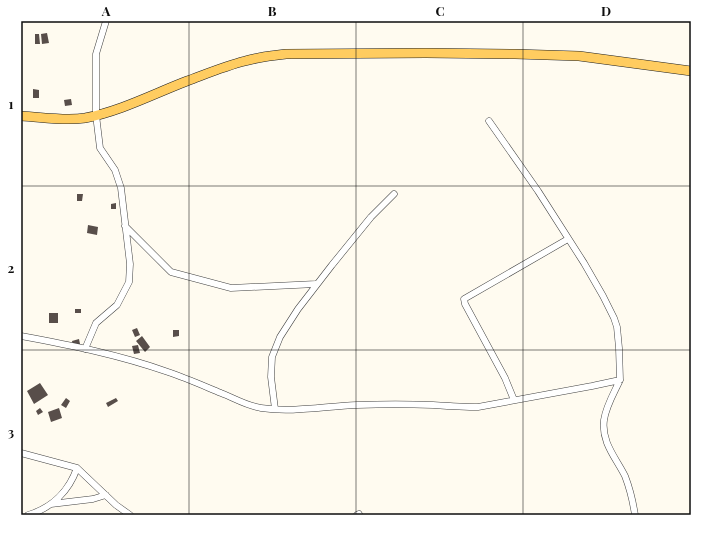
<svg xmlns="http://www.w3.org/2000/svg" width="712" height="536" viewBox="0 0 712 536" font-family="'Playfair Display',serif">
<rect width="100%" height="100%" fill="#fffbf0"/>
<path fill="#584e4a" d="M47 33 49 43 42 44 41 34Z
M35 34H39L40 44H35Z
M33 89 39 90V98H33Z
M71 99 72 105 65 106 64 100Z
M77 194H83L82 201H77Z
M116 203V209H111V204Z
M88 225 98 227 97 235 87 233Z
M75 309H81V313H75Z
M49 313H58V323H49Z
M137 328 140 335 135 337 132 330Z
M173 330H179V336L173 337Z
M142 336 150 347 145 352 136 341Z
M79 339 80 344 73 346 72 341Z
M138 345 140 353 134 354 132 346Z
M40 383 48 395 34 404 27 391Z
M66 398 70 401 66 408 61 405Z
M116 398 118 401 108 407 106 403Z
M40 408 43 412 38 415 36 411Z
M59 408 62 418 51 422 48 412Z"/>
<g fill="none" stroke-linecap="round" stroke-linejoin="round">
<defs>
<path id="street" d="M125 226 171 272 231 288 316 284
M21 336C70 345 120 355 168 372 186 378 204 386 221 393 234 398 247 406 261 408 292 413 326 406 357 405 383 404 408 404 433 405 448 406 463 407 478 407L592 386 620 380 619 348 617 327 614 318 603 296 584 263 538 191 489 121
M85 349 96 323 117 305 129 282 130 264 121 188 115 170 100 148 96 115V54L106 21
M620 380C614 393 606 406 604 420 601 442 616 458 625 476 630 489 633 502 635 515
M514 400 505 378 465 304 464 299 568 239
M275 409 271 377 272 357 280 337 298 309 332 265 371 217 394 194
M21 453 77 468 116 505 130 515
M51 504 93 499 106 495
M28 515C52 508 69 491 77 468
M357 515 359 514"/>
<path id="primary" d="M21 116C42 117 64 121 85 118 121 111 153 94 187 81 206 74 225 66 245 61 258 57 272 56 286 54L426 53 515 54 579 56 691 71"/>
</defs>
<use href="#street" stroke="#414141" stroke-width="7"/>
<use href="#primary" stroke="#1f1f1f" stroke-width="10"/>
<use href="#street" stroke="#fff" stroke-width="6"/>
<use href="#primary" stroke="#ffcc60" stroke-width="9"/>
</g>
<path fill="none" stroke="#0e0e0e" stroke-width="1" stroke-opacity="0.55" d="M189 21V515M356 21V515M523 21V515M21 186H691M21 350H691"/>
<rect width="712" height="536" fill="none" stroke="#ffffff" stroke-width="44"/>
<rect x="22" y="22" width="668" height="492" fill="none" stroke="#0e0e0e" stroke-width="1.5"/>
<g font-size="13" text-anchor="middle" font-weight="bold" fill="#0e0e0e">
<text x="106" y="16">A</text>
<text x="272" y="16">B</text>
<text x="440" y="16">C</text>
<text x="606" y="16">D</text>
<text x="11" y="109">1</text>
<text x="11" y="273">2</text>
<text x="11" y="437">3</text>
</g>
</svg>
